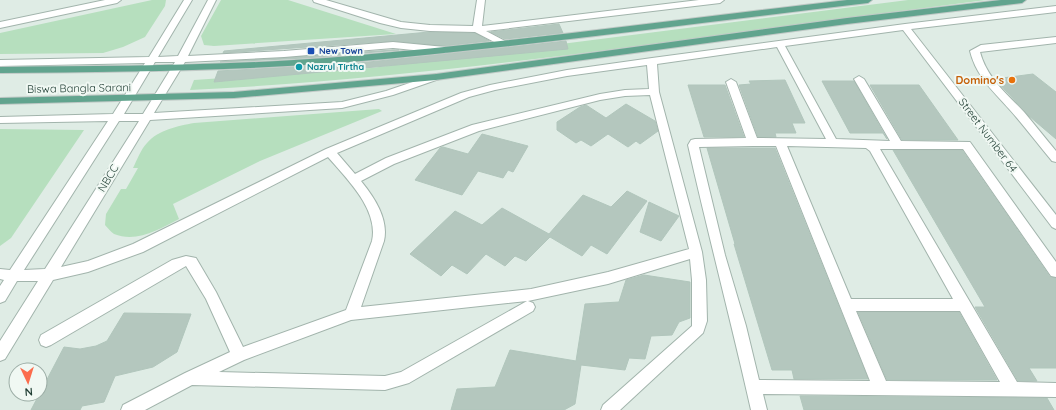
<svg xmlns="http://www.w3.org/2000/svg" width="1056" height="410" viewBox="0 0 1056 410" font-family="Quicksand,sans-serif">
<rect width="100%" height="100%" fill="#dfece5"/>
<path fill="#b6dfbe" d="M152 0H166L165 6 145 37 123 47 103 53 0 54V33Z
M221 0H288L396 34 214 46 204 45 201 36Z
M908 0H986C721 33 457 77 190 90L194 80 371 68Z
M379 109 382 111 260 161 173 204 179 219C160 229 137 243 114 234 111 232 108 228 105 225L106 214 121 189H126L138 168H133C137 160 141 149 147 143 158 130 178 126 194 123Z
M0 129 84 130 11 238 0 246Z"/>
<path fill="#b4c7be" stroke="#b1c6bc" d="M559 24 563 33 505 39 491 32Z
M429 32 475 33 489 41 445 46 393 41 223 53 224 51Z
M566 41 568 49 214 82 218 71 350 64Z
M393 50H399L306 58 220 62Z
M1033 74 1056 92V139L1029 116 995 79Z
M785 80 805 123H792L796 133H775L776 137H758L739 85 751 84 749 81Z
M822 81H854L887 139 883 133H850Z
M688 85H725L744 137H704Z
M870 85H919L958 140H902Z
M626 104 655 121 658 131 640 144 636 141 628 147 608 134 591 146 581 140 576 143 557 130V122L580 107 586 105 606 118Z
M482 134 528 146 513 172 508 170 503 178 478 171 462 195 415 180 440 148 443 147 468 154Z
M707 148H775L868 379H794L792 370H772L734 244H735Z
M893 150H962L1050 277 1056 278V368H1029L1037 381H1018L975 307H985Z
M627 191 647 201 607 254 591 245 582 256 550 237 526 261 515 256 505 266 486 254 467 274 452 265 441 276 410 254 455 211 482 225 502 208 549 234 583 195 611 207Z
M649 202 679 216 661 241 640 232Z
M644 275 690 282V318L679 322 672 335 651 336 645 359 629 358 625 370 581 365 575 404 564 410H451L457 389 495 387 510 350 576 361 585 304 619 302 626 280Z
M858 312H959L997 380H887Z
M124 313 191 314 177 352 153 367 115 376 104 402 82 406 80 410H31L64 347 80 349 96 346 107 341Z
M800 396 1047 398 1054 410H804Z"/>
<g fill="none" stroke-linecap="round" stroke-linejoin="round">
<defs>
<path id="minor" d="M105 0H121L117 3 0 28V22Z
M184 0H192L158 57 178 56 208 0H216L188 56 284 51 393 42 445 47 450 50 445 53 393 48 284 57 185 62 154 113 342 102 386 91 436 74 441 77 439 79 393 95 342 108 150 120 61 267 88 261 133 244 326 149 461 93 490 85 567 70 652 58 905 24 1056 6V12L911 29 1056 215V229L1052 227 903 30 785 46 836 139 890 141 854 79 859 76 864 79 901 141 970 142 1056 262V277L1051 276 963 149H880L1017 382 1056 383V397L763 394 767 410H751C731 321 708 234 688 145L691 140 695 139 746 138 726 82 731 79 736 82 757 138 826 139 777 47 657 64 659 92 702 252 706 280 707 321 703 333 620 410H601L603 405 692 326V280L690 259 608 284 528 301 533 303 535 307 533 311 409 383 385 390 192 385 145 410H121L123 405 185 373 230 352 206 299 186 266 51 345 46 347 41 345 39 340 41 335 172 260 186 256 196 258 216 292 243 347 346 310 372 241C379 210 347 179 328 157L143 252 88 272 53 280 5 359 0 361V341L38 281H17L5 301 0 303V286L4 280 0 279V269L10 270 108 121 0 123V117L113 114 145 63 0 66V60L149 57ZM155 62H175L143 114H124ZM647 65 649 89 625 90 600 94 472 125 386 158 355 174 337 153 469 97 495 90 567 76ZM650 95 689 249 608 272 531 289 361 307 384 241C389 219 374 197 361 181L394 164 479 131 600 100 625 96ZM119 121H139L45 269 24 270ZM753 146H776L870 381 759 380 746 326 725 255 699 147ZM787 146 866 148 870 151 953 299H851ZM527 301 401 372 385 376 219 372 244 360 351 320ZM856 311H960L1000 382 886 381Z
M313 0H326L401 22 430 25 473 26 477 0H485L482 26 699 0H724L720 3 486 31 505 41 507 43 505 45 502 46 475 32 430 31 401 28 380 23 314 2Z
M1056 37V43L980 52C987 78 1006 93 1024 112 1035 125 1045 138 1056 151V162L1052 161C1040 147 1029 132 1017 118 999 96 977 80 970 51L981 45Z"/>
<path id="major" d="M847 0H872L868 3C696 23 523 47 350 62 234 71 117 72 0 73V67C117 66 234 66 350 56 516 42 681 19 847 0Z
M1001 0H1026L1022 3 847 24 436 80 234 98 0 104V98L234 92 436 74 847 18Z"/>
</defs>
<use href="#minor" stroke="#a2b4ac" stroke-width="2"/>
<use href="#major" stroke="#c0c9c6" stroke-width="2"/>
<use href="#minor" fill="#fff" fill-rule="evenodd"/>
<use href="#major" fill="#61a48e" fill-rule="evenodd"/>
</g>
<rect fill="#1a4fb4" stroke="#f0f8f3" stroke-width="1.5" x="307" y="47" width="8" height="8" rx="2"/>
<circle fill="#0f9aa8" stroke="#f0f8f3" stroke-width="1.5" cx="299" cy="67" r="4"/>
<circle fill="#e8710a" stroke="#f0f8f3" stroke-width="1.5" cx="1012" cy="80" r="4"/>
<g text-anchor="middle" stroke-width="4" stroke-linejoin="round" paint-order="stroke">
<g font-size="9" font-weight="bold" fill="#164399" stroke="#f0f8f3" text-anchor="start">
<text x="319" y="54">New Town</text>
</g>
<g font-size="9" font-weight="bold" fill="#0d838f" stroke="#f0f8f3" text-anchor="start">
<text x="307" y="70">Nazrul Tirtha</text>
</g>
<g font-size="11" font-weight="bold" fill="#c56008" stroke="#f0f8f3" text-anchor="end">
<text x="1004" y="84">Domino's</text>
</g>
<g font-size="11" fill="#1f3d33" stroke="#f0f8f3">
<text transform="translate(79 88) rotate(-1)" y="4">Biswa Bangla Sarani</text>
<text transform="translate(988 135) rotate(53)" y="4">Street Number 64</text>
<text transform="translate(108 178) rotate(-59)" y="4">NBCC</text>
</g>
</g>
<g transform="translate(28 382) rotate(176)"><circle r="19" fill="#f0f8f3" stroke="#9cada6"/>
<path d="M0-3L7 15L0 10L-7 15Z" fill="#fb6c4d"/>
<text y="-6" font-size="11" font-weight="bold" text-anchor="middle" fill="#1f3d33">N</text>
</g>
</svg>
